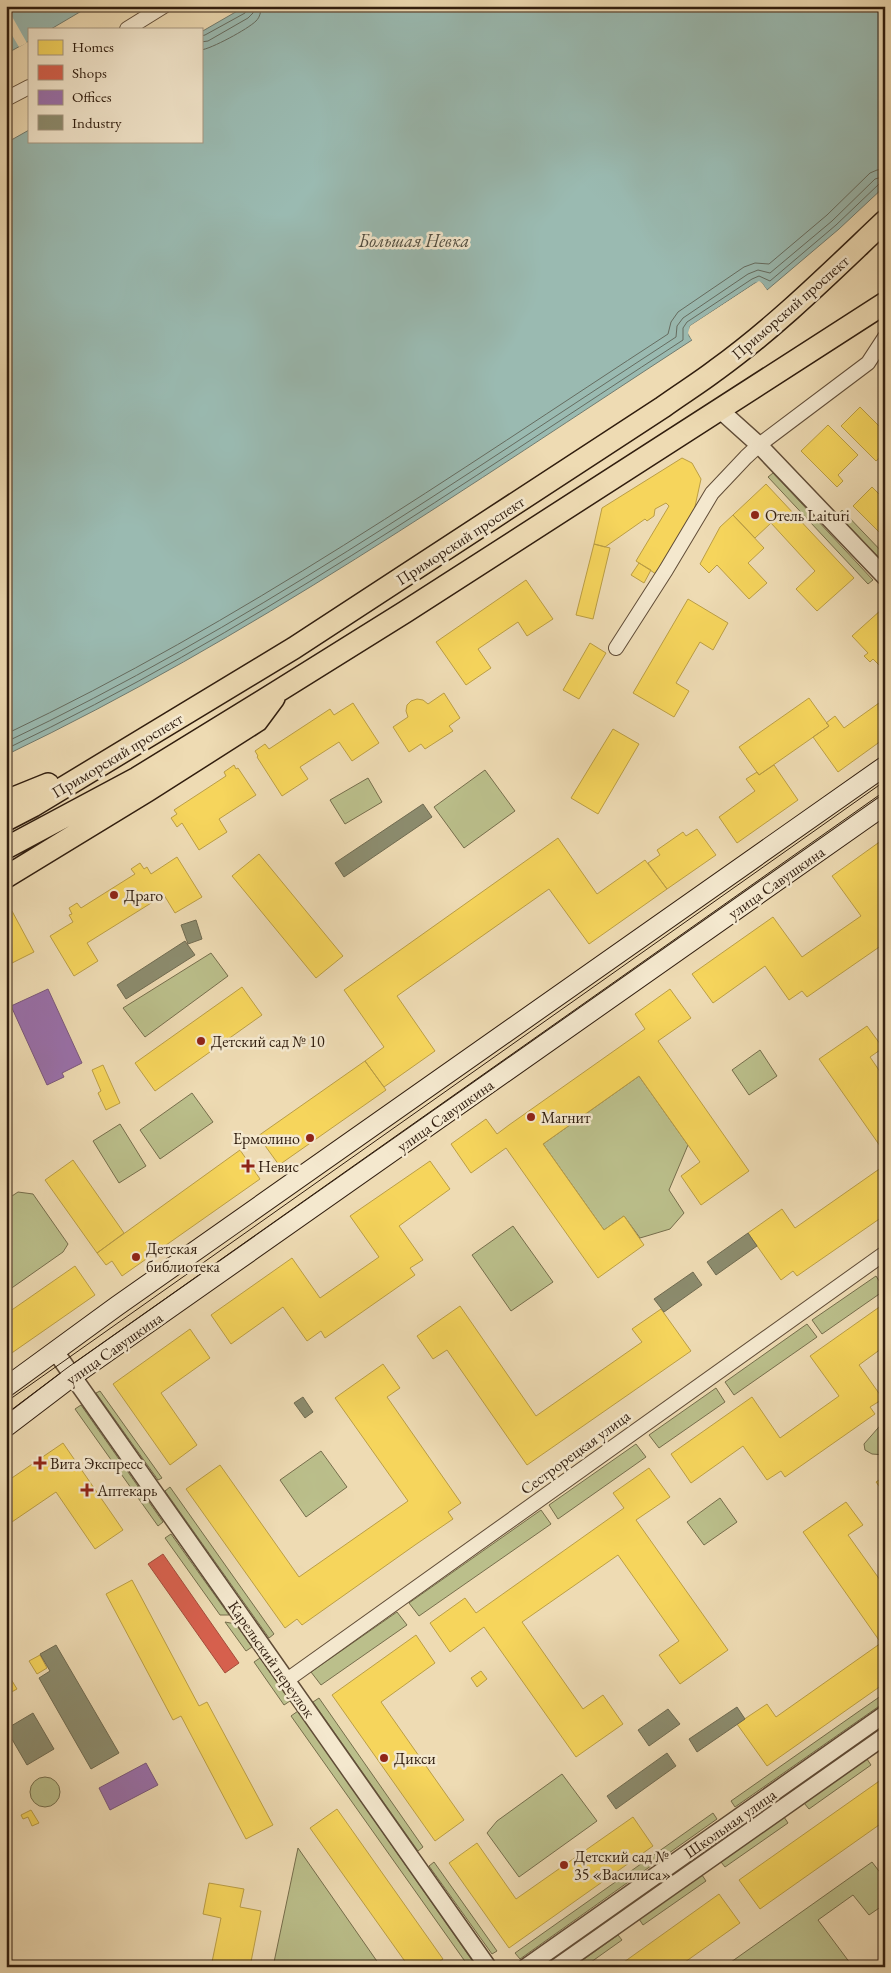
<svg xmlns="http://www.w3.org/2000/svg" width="891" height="1973" viewBox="0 0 891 1973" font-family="'EB Garamond',serif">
<rect width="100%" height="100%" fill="#eedbb3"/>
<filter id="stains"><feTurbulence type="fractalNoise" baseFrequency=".004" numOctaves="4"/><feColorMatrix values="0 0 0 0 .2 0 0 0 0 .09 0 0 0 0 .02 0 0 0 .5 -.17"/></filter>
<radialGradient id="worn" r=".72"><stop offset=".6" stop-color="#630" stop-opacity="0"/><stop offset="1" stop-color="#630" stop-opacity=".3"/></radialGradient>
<path fill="#bbbf8b" stroke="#766e4c" d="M773 473 873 580 868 584 768 477Z
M842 510 885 555V564L838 515Z
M485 770 515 811 464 848 434 807Z
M368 778 382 802 345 824 330 800Z
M211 953 228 976 145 1037 123 1008Z
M760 1050 777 1076 749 1095 732 1070Z
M639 1076 688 1145 669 1190 684 1213 670 1229 640 1238 624 1216 604 1230 543 1144Z
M192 1093 213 1122 160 1159 140 1130Z
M120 1124 146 1166 119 1183 93 1141Z
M18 1192 33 1194 68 1244 63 1252 6 1292V1200Z
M513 1226 553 1282 511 1311 472 1255Z
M876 1276 885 1290 822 1334 812 1320Z
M807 1324 817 1337 734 1395 725 1382Z
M716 1388 725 1402 659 1448 649 1435Z
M100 1391 162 1478 158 1480 96 1393Z
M81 1405 163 1522 158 1526 75 1409Z
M885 1420V1455L872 1454 865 1450 864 1444Z
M636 1444 646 1457 558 1519 549 1505Z
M321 1451 347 1487 306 1517 280 1480Z
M170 1487 274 1634 269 1638 165 1491Z
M720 1498 737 1522 704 1545 687 1522Z
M541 1510 551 1524 419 1616 409 1603Z
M171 1534 229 1615H220L165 1538Z
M397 1612 407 1625 321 1685 311 1672Z
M225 1622 236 1624 252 1647 246 1651Z
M260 1658 290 1701 284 1705 254 1662Z
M885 1693V1702L735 1807 731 1801Z
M319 1698 423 1847 418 1851 313 1702Z
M298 1711 476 1966 475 1967H469L291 1716Z
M867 1759 871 1765 809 1809 804 1803Z
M562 1774 597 1821 519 1877 487 1833 497 1821Z
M30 1792a15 15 0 1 1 30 0a15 15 0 1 1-30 0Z
M713 1813 717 1819 520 1959 515 1953Z
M784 1817 788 1823 725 1867 721 1862Z
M298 1848 381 1967H273Z
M434 1862 497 1951 492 1954 429 1866Z
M872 1862 885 1879V1904L869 1915 853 1895 818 1920 853 1967H724Z
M702 1875 706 1881 643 1925 639 1919Z
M618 1935 622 1940 584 1967H573Z"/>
<path fill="#9abab1" stroke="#707b70" d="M24 6H90L51 29H29V41L6 54V15Z
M246 6H885V186L839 229 767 290 762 283H755L690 326 689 336 692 340C468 486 248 639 6 755V143L29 130V141H201V32Z"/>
<path fill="#eedbb3" d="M10 13 27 43 19 47 6 25V15Z
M759 281 762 283 767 290 765 291 760 285H756L692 328 690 333 694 339 692 340 688 333 690 326Z"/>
<path fill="#f6d55c" stroke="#bb9e45" d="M860 407 885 432V453L876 461 841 426Z
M828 425 858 455 838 475 843 481 837 487 801 451Z
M682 458 692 463 701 479 694 511 656 574 636 561 669 506 666 503 655 509 654 516 647 521 645 519 605 547 594 544 602 508Z
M766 484 854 578 817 611 796 589 815 571 771 523 755 538 733 515Z
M872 487 885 500V538L853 506Z
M733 515 764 548 748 563 767 583 749 599 717 565 709 573 700 564 720 527Z
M594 544 610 548 593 619 576 615Z
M639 563 651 570 644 583 631 575Z
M526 580 553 619 527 636 518 622 478 649 491 668 466 685 436 642Z
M688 599 728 623 713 650 700 642 676 683 689 691 674 717 633 693Z
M881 610 885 613V671L873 659 870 662 864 656 868 653 852 636Z
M590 643 606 653 579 699 563 690Z
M444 693 460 718 449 726 453 731 425 749 421 744 409 752 393 727 408 717 406 711 407 705 411 701 417 699 423 700 428 704Z
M809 698 829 726 759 775 739 747Z
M353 703 379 743 352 761 339 742 300 767 308 779 282 796 257 757 258 756 255 751 265 744 269 749 330 709 334 715Z
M879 703 885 712V738L838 772 813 737 829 726 826 723 835 716 844 728Z
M613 729 639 744 598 814 571 798Z
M234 765 236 769 238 768 256 795 219 819 227 832 199 850 182 823 177 827 171 818 177 814 174 810 226 776 224 772Z
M774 765 798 800 737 843 719 817 755 791 746 779 757 772 759 775Z
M697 829 716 855 667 889 648 863 660 855 657 850 683 832 686 836Z
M558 838 597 894 645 860 667 889 589 944 549 889 539 896 397 996 435 1051 384 1087 365 1061 384 1047 344 990Z
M885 838V882L880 885 885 891V943L807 997 802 991 789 1000 765 966 713 1003 692 974 773 917 802 957 861 916 832 876Z
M259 854 343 956 316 978 232 876Z
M177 857 202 897 175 913 164 895 87 943 98 961 74 976 50 936 73 922 69 915 72 914 69 908 77 903 81 908 135 874 131 869 140 863 144 869 147 867 151 874Z
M12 911 34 952 6 966V914Z
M242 987 262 1015 155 1091 135 1063Z
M670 989 691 1018 658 1041 749 1171 701 1205 681 1176 700 1162 639 1076 543 1144 604 1230 624 1216 644 1245 598 1278 506 1148 471 1173 451 1144 486 1119 497 1134 509 1125 645 1029 635 1014Z
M867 1026 883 1048 870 1057 885 1079V1153L819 1059Z
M365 1061 386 1090 279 1165 258 1136Z
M103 1065 120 1103 106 1110 98 1093 101 1091 92 1070Z
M240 1150 260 1179 122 1276 112 1261 106 1265 97 1253Z
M73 1160 124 1233 97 1253 45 1180Z
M430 1161 450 1189 399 1226 423 1260 410 1268 415 1275 325 1338 321 1331 307 1341 283 1307 231 1344 211 1315 292 1258 320 1298 379 1257 350 1216Z
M885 1165V1215L797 1276 793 1271 781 1280 748 1233 782 1209 795 1228Z
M6 1175 11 1182 6 1185Z
M75 1266 95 1295 6 1357V1314Z
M885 1303V1346L859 1365 883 1399 870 1407 875 1414 785 1477 781 1471 767 1480 743 1446 691 1483 671 1454 752 1397 780 1438 839 1396 810 1356Z
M460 1306 536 1416 642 1342 632 1329 661 1309 691 1351 527 1465 447 1350 433 1359 417 1336Z
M190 1329 210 1358 161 1393 197 1445 170 1465 113 1384Z
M383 1364 400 1388 387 1397 461 1503 448 1512 453 1519 415 1545 302 1625 297 1619 285 1628 186 1489 220 1465 299 1577 408 1501 335 1398Z
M63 1443 123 1530 95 1549 56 1492 6 1526V1482Z
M649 1468 670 1497 636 1520 728 1650 680 1684 659 1655 679 1641 618 1555 522 1622 583 1709 603 1695 623 1724 576 1757 484 1627 450 1652 430 1623 465 1598 476 1613 624 1508 613 1493Z
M885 1476V1494L876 1482Z
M846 1502 863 1525 848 1535 885 1587V1683L767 1766 737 1724 767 1704 776 1717 881 1643 803 1532Z
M132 1580 199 1706 207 1702 273 1825 246 1839 181 1716 173 1720 106 1594Z
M416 1635 435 1663 381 1702 464 1820 435 1841 332 1695Z
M40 1655 47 1668 37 1674 29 1661Z
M6 1671 17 1689 6 1695Z
M481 1671 487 1679 477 1687 471 1678Z
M885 1777V1834L879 1825 760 1909 739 1880Z
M337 1809 443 1959 431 1967H409L310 1828Z
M31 1810 39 1823 32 1826 28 1817 23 1819 21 1815Z
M633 1817 653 1846 509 1948 449 1863 477 1843 516 1899Z
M209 1883 244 1889 240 1907 261 1911 250 1967H211L221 1918 203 1914Z
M719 1894 740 1923 678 1967H617Z"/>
<path fill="#d6604d" stroke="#a44c3a" d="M163 1554 239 1663 225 1673 148 1564Z"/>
<path fill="#9970ab" stroke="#7a577c" d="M48 989 82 1063 62 1073 64 1077 47 1085 11 1006Z
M146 1763 158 1785 110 1810 99 1788Z"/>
<path fill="#8c8c6e" stroke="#706b51" d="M423 804 432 817 344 877 335 863Z
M196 920 202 939 188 944 181 925Z
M185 941 195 955 126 999 117 985Z
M748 1233 757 1246 716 1275 707 1262Z
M693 1272 702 1285 664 1312 654 1299Z
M303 1397 313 1412 305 1418 294 1403Z
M56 1645 119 1753 91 1769 39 1678 50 1671 40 1654Z
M737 1707 745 1719 697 1752 689 1739Z
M668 1709 680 1724 649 1746 638 1730Z
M33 1713 54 1749 27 1765 6 1729Z
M667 1753 676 1766 616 1809 607 1796Z"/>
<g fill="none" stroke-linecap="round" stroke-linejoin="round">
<path stroke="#656c60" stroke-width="1" d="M201 36 205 35 245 13 247 6
M201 42 208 41 248 18 253 13 254 6
M201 50C211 49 248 29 256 21 260 17 261 12 261 6
M6 734C240 623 452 475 668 334L671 322 678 312 744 267 755 263 769 264 827 215 870 173 877 170 885 169
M6 742C242 630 457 480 676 337L677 326 683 318 748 274 758 270 770 273 832 221 875 179 885 176
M6 749C245 635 462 484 683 340V328L687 322 752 279 759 276 770 281 836 225 879 184 885 182"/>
<defs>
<path id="minor" d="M127 29 164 6
M6 99 29 87
M616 648 666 570 712 493 746 457 759 445 868 363 885 337
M287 1680 885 1253"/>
<path id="tertiary" d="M720 410 759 445 885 577
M55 1351 488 1967
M526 1967 885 1714
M557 1967 885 1736"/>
<path id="secondary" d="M6 1387 117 1306 885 766
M6 1427 73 1376 885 805"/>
<path id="primary" d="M6 801 48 784
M6 820 33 806 294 648 663 407C681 394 699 383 716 370 777 326 831 272 885 221
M6 848 137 778 280 690 405 612 885 303
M6 877 147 791 257 721 274 698"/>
</defs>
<use href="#minor" stroke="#604c37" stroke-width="16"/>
<use href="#tertiary" stroke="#604c37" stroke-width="19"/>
<use href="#secondary" stroke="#301d0e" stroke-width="21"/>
<use href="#primary" stroke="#301d0e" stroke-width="24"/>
<use href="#minor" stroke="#f4e8ce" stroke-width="14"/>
<use href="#tertiary" stroke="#f4e8ce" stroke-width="16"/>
<use href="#secondary" stroke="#f4e8ce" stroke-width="19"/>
<use href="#primary" stroke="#eedbb3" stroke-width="21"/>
<path stroke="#301d0e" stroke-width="1" d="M6 1402 885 781
M6 1414 67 1368 885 791"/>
</g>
<g fill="#8f2418" stroke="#f4e8ce" stroke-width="2">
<circle cx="755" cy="515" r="5"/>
<circle cx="114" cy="895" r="5"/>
<circle cx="201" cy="1041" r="5"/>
<circle cx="531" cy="1117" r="5"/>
<circle cx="310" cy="1138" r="5"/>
<path d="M245.5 1158.5h5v5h5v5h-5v5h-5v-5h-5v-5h5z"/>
<circle cx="136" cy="1257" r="5"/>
<path d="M37.5 1455.5h5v5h5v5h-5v5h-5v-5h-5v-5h5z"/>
<path d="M84.5 1482.5h5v5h5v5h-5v5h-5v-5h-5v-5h5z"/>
<circle cx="384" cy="1758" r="5"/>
<circle cx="564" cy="1865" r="5"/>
</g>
<g text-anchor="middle" stroke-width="5" stroke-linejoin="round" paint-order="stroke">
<g font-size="16" fill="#301d0e" stroke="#f4e8ce">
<text transform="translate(790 307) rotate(-41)" y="6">Приморский проспект</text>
<text transform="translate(460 540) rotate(-33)" y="6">Приморский проспект</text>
<text transform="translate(117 755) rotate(-31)" y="6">Приморский проспект</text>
<text transform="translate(776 882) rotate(-35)" y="6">улица Савушкина</text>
<text transform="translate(445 1115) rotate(-35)" y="6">улица Савушкина</text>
<text transform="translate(114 1348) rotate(-35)" y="6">улица Савушкина</text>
<text transform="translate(575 1452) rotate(-36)" y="6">Сестрорецкая улица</text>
<text transform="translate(272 1659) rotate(55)" y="6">Карельский переулок</text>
<text transform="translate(730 1823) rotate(-35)" y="6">Школьная улица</text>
</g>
<g font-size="16" fill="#301d0e" stroke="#f4e8ce" text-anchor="start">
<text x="765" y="521">Отель Laituri</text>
<text x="124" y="901">Драго</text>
<text x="211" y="1047">Детский сад № 10</text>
<text x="541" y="1123">Магнит</text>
<text x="300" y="1144" text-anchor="end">Ермолино</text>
<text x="258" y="1172">Невис</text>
<text x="146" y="1254">Детская<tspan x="146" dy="18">библиотека</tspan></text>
<text x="50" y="1469">Вита Экспресс</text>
<text x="97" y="1496">Аптекарь</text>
<text x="394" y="1764">Дикси</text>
<text x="574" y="1862">Детский сад №<tspan x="574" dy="18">35 «Василиса»</tspan></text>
</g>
<g font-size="18" font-style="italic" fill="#504c3f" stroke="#f4e8ce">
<text x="414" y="247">Большая Невка</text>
</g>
</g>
<rect width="891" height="1973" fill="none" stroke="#eedbb3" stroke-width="25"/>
<rect x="8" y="8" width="876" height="1958" fill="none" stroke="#301d0e" stroke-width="2.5"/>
<rect x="12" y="12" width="866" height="1948" fill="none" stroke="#301d0e"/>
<rect x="28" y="28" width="175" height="115" fill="#f4e8ce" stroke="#a69781"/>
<rect x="38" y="40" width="25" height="15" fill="#f6d55c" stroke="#a69781"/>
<text x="72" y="52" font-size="15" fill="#301d0e">Homes</text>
<rect x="38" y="65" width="25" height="15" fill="#d6604d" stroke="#a69781"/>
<text x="72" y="78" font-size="15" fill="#301d0e">Shops</text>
<rect x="38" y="90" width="25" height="15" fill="#9970ab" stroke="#a69781"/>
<text x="72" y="102" font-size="15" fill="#301d0e">Offices</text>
<rect x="38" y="115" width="25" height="15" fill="#8c8c6e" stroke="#a69781"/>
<text x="72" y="128" font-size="15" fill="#301d0e">Industry</text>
<rect width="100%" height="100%" filter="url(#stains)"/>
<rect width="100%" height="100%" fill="url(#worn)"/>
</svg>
